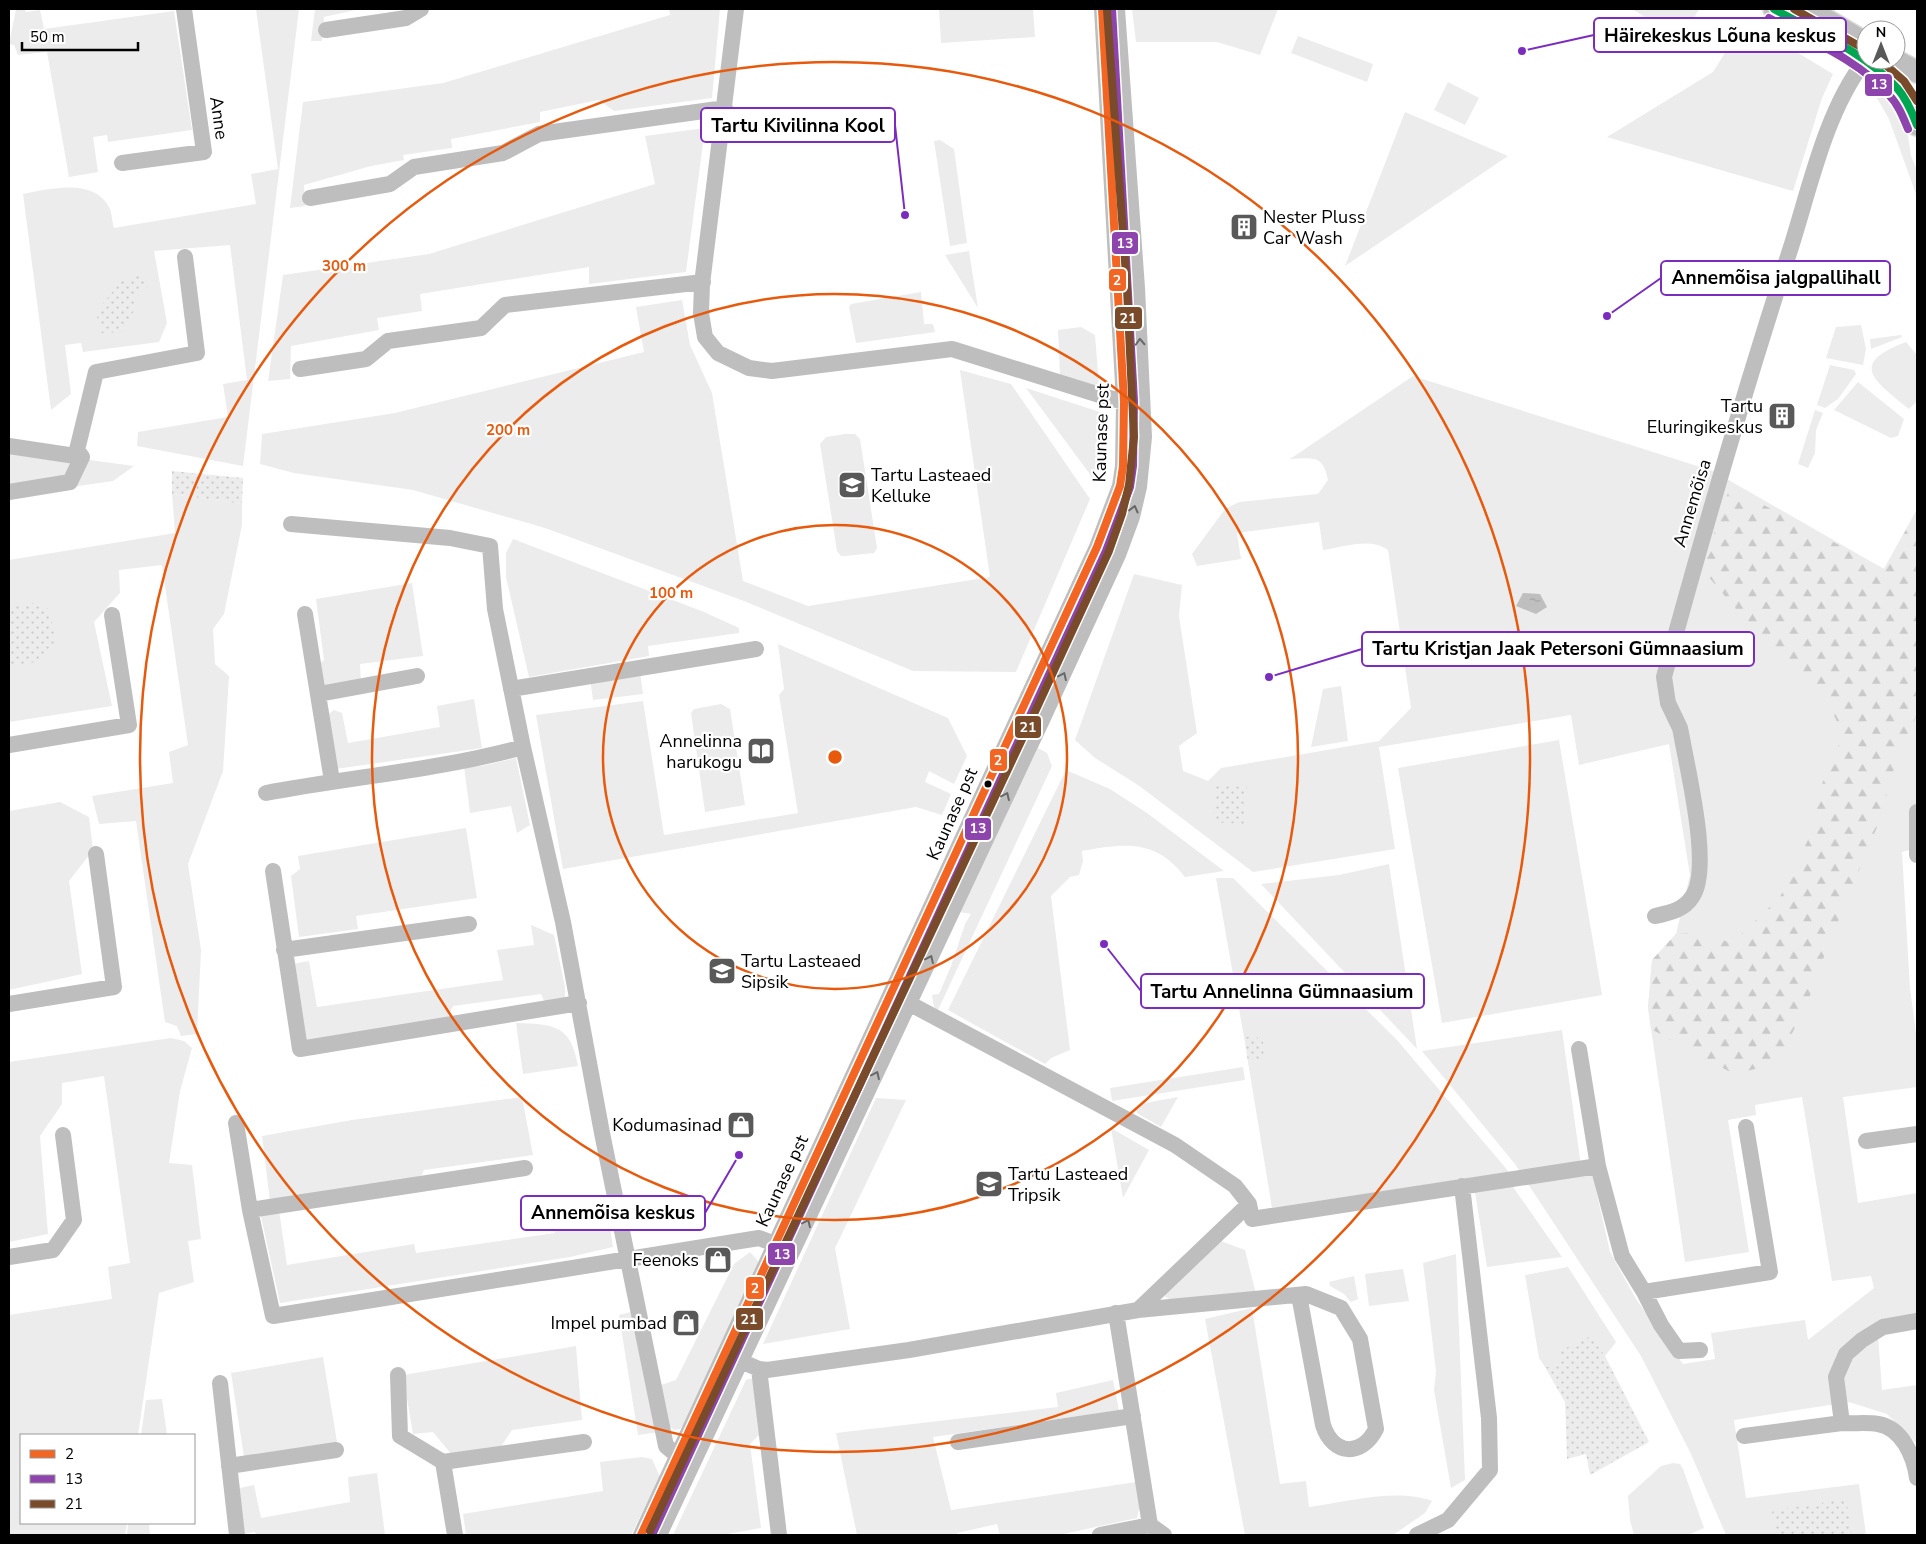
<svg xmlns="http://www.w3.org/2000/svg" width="1926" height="1544" viewBox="0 0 1926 1544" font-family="'Nunito Sans',sans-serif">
<defs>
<pattern id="forest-firs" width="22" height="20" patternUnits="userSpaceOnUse" patternTransform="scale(1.25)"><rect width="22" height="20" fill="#ececec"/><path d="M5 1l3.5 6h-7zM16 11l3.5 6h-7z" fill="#c9c9c9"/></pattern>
<pattern id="park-dots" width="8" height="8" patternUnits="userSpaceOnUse" patternTransform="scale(1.25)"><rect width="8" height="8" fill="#ececec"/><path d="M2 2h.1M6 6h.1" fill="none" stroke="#c9c9c9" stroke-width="1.8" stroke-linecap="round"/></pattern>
<pattern id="water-ripples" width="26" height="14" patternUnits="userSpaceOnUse" patternTransform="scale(1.25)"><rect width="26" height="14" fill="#bfbfbf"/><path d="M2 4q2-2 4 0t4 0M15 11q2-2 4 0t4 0" fill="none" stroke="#a2a2a2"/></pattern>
</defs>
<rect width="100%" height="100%" fill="#fff"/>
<path fill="#ececec" d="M16 9H25L26 12 40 10 44 29 174 11 192 130 108 142 107 135 93 137 98 172 69 177 47 52 18 55 14 45 9 44Z
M256 9H299L243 466 137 446 138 432 228 417 223 384 247 380 230 245 154 251 167 323 159 342 83 352 81 343 65 345 71 394 51 410 23 194C49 189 95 177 110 209 112 214 112 222 114 228L256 204 251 174 278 169Z
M315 9H360L324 17 322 41H311Z
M669 9H720L712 98 614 111 599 100 540 112V122L451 139 452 148 403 155 404 160 371 166 304 185 305 206 290 208 303 102 443 83 670 15Z
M939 9H1033L1035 37 941 43Z
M1132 9H1278L1260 55 1217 42H1136Z
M1632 9H1699L1681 39Z
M1745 21 1833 74 1822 98 1793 191 1607 137 1713 72Z
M1298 36 1373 64 1367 82 1291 53Z
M1867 81 1878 84 1887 94 1907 128 1911 156 1917 170V197L1889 119Z
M1448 82 1479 98 1465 125 1434 110Z
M1405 112 1508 156 1345 266Z
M705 128 686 272 589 284V267L420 294 422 311 377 318 379 330 291 346 290 379 268 381 283 275 429 254 655 184 645 136Z
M940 140 954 149 967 243 950 246 934 141Z
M969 251 978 308 945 255Z
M921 292 924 324H933L935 332 856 343 849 307 851 304Z
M682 300 690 345 712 393 743 581 808 606 990 577 960 370 1011 384 1090 499 1016 672 913 671 744 601 545 528 413 490 294 473 260 464 262 434 395 413 644 352 636 307Z
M1861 325 1866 349 1863 365 1826 358 1836 327Z
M1081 327 1095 335 1099 385 1095 386 1060 376 1058 330Z
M1901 335 1902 337 1871 349 1870 339Z
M1906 342 1917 355V401L1909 409C1875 381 1847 364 1906 342Z
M1830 365 1854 370 1856 374 1838 399 1825 408 1817 405Z
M1413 376 1713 471 1884 569 1917 509V848L1902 852 1910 988 1917 1041V1087L1843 1097 1858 1203 1917 1193V1315L1877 1321 1882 1390 1917 1385V1444L1887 1414 1849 1402 1734 1420 1746 1498 1859 1484 1866 1535H1726L1690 1452 1641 1356 1515 1164 1422 1051 1562 1030 1581 1166 1593 1177 1610 1252 1636 1299 1683 1364 1715 1359 1711 1333 1805 1320 1808 1340 1874 1288 1871 1276 1832 1281 1802 1097 1755 1105 1756 1115 1728 1120 1749 1252 1685 1262 1648 1008 1652 960 1676 934 1690 875 1669 744 1579 765 1571 715 1379 747 1395 849 1253 872 1138 785 1095 758 1075 740 1134 574 1182 585 1179 616 1197 733 1179 746 1183 771 1208 781 1221 768 1379 741 1411 708 1388 550C1370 537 1344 547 1323 550L1319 522 1237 533 1241 559 1197 566 1192 554 1225 509 1239 502 1318 494 1328 480C1323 454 1313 458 1290 459Z
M1858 382 1904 419 1898 436 1891 438 1834 410Z
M1026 388 1100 412 1095 481Z
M1815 410 1823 413 1816 430 1815 453 1808 468 1798 464Z
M845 434H855L860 439 877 548 874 553 845 556H841L837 551 820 444 826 437Z
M9 449 134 466 113 481 9 496Z
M172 494 242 504V525L224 614 213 629 215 664 229 676 223 771 188 864 201 950 197 1034 181 1036 177 1026 165 1022 136 821 99 824 92 796 173 783 169 752 188 745 162 565 119 570 120 593 94 622 112 706 9 722V560L175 533Z
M513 539 704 612 739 628V633L648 646 649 656 529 677 506 577V553Z
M412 583 423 656 360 664 361 684 313 692 310 672 324 660 316 599Z
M778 644 948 718 967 756 954 784 929 771 925 782 951 794 942 815 916 807 563 869 536 715 643 701 664 835 798 813 779 695 784 689Z
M640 672 643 694 593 700 590 679Z
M1341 686 1348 741 1311 747 1323 689Z
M474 699 482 748 336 769 326 716 334 710 342 713 348 743 440 727 437 706Z
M721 704 730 709 745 805 705 812 691 713 694 709Z
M1559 740 1602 995 1442 1023 1398 768Z
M1038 748 1047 753 1052 766 938 1010 934 1007 932 995 939 994 951 966 965 924 971 914 960 912Z
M516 758 530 825 517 833 511 806 470 813 464 766H482Z
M1066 770 1110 789 1147 813 1224 871 1185 877C1156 839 1125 843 1082 851L1083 861 1079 875 1070 877 1051 896 1070 1050 1051 1058 1045 1064 948 1010Z
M60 802 89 817 93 850 69 881 82 974 9 990V811Z
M466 828 477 898 356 916 358 929 299 937 291 876 300 869 298 856Z
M1389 864 1417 1049 1261 884 1339 875Z
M1216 878H1233L1397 1040 1509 1172 1272 1208 1248 1062 1259 1061 1256 1037H1244Z
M531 925 554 935 565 987V1000L548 1010 541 994 453 1006 446 1020 306 1042 293 964 309 961 317 1007 503 980 497 950 534 945Z
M516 1023C554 1024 571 1025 578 1066L523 1074Z
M171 1038 184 1041 192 1048 180 1091 169 1163 192 1165 201 1239 188 1241 194 1282 159 1293 138 1435H21V1523H127L125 1535H9V1315L112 1299 108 1267 130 1263 104 1076 62 1083V1104L40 1136 48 1234 9 1242V1062Z
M1243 1067 1245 1080 1112 1101 1110 1088Z
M522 1097 533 1155 424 1170 415 1189 279 1210 287 1265 414 1244 416 1253 555 1233 553 1210 606 1202 613 1247 570 1257 280 1303 260 1212 271 1210 262 1136 352 1120Z
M1178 1097 1161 1127 1137 1113 1136 1108 1140 1104Z
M876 1098 906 1100 835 1248 850 1329 763 1344Z
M1111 1128 1149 1150 1123 1198Z
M1511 1184 1562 1257 1487 1267 1475 1192Z
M1218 1240 1245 1250 1256 1294 1171 1300 1158 1293Z
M750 1252 758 1261V1275L687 1422 680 1429 675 1430 668 1426 661 1385 676 1380 734 1264Z
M1456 1254 1465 1480 1451 1488 1434 1390 1436 1371 1423 1263Z
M1568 1267 1616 1342 1605 1356 1591 1337 1557 1367H1545L1539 1358 1525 1275Z
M1403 1269 1409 1301 1369 1306 1365 1274Z
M1354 1276 1358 1299 1351 1302 1344 1294 1330 1286 1329 1282Z
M1252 1308 1280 1484 1306 1481 1309 1507C1346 1502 1397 1488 1432 1501L1425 1513 1393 1535H1245L1205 1319Z
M631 1312 660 1432 638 1435 619 1315Z
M576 1346 582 1420 512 1430 500 1448 452 1455 433 1432 413 1434 403 1375Z
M323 1357 337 1442 244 1457 231 1373Z
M753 1378 763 1431 750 1444 761 1528 722 1535H673L746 1380Z
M1113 1380 1119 1410 933 1437 951 1510 1136 1482 1140 1505 1137 1518 1059 1535H1000L997 1524 957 1533V1535H857L836 1433 1058 1407 1056 1393Z
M162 1399 167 1435H141L146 1400Z
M642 1457 652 1459 660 1477 631 1535H466L463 1514 603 1491 600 1462Z
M1673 1463 1680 1464 1683 1469 1704 1528 1688 1535H1634L1630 1520 1628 1496 1661 1466Z
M377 1473 385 1535H256L255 1532 242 1534 240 1488 254 1485 261 1518 350 1502 348 1477Z
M128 1523H149L150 1535H127Z"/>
<path fill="url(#forest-firs)" d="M1730 487 1884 569 1907 528 1917 537V714L1887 786 1886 805 1826 951 1807 1004 1779 1059 1768 1066 1734 1074 1651 1029 1648 1008 1652 960 1676 934 1699 933 1732 943 1780 897 1808 840 1822 784 1843 735 1829 704 1751 627 1702 569Z"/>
<path fill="url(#park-dots)" d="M138 275 148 286 134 297 137 305 122 332 100 333 97 315 104 302 122 281Z
M172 471 243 478 242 504 172 494Z
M33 603 49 609 56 640 36 662 9 666V607Z
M1216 785 1247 787 1244 824 1213 822Z
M1244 1037H1256L1263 1042 1264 1052 1259 1061 1248 1062Z
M1591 1336 1605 1356 1649 1442 1590 1475 1586 1454 1567 1459 1565 1402 1545 1367H1557L1562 1350Z
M1846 1499 1852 1535H1776L1772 1511Z"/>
<path fill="url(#water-ripples)" d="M1523 593 1540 594 1547 607 1536 614 1516 606Z"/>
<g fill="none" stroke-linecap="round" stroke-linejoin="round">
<defs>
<path id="major" d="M1774 9C1807 28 1873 60 1897 88 1906 99 1912 112 1917 125
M1808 9 1866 43
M1895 60 1917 72"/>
</defs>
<use href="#major" stroke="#dbdbdb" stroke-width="24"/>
<path stroke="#bebebe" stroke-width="16" d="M736 9 702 284 701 313 705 337 718 353 749 368 772 371 952 349 1106 397 1124 402 1133 401
M326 30 406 18 421 9
M122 163 204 152 184 9
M310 198 390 184 414 167 503 153 539 134 725 108
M300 369 366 359 388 341 481 328 505 305 703 282
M9 446 82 457
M82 457 77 450 96 372 197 353 185 257
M9 492 70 482 82 457
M291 524 450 538 490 546 495 609 523 747 563 922 602 1133 666 1446 678 1456
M305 614 332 781
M511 689 756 649
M319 694 417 676
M9 745 129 725 112 615
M266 793C351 777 439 770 523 747
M1917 812V855
M273 871 300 1049 579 1003
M1655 916C1669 913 1684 910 1692 897 1712 870 1688 772 1682 738L1680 728 1668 703 1664 677C1703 533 1745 389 1791 247 1810 187 1826 111 1864 62
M284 950 469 924
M901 999 1175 1145 1235 1186 1249 1204 1252 1219 1598 1166 1622 1256 1644 1292 1770 1272 1746 1127
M9 1004 114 987 96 854
M1579 1049 1598 1166
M236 1123 250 1210 273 1316 759 1238 775 1244
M1866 1141 1917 1134
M250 1210 525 1168
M9 1257 53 1250 74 1220 63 1135
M1644 1292 1661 1325 1679 1351 1700 1350
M1138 1310 1249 1204
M1917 1321 1883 1327 1862 1340 1846 1354 1836 1377 1842 1423C1853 1424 1866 1422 1878 1424 1902 1428 1914 1456 1917 1478
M729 1356 759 1369 767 1370 909 1350 1138 1310 1306 1294 1341 1308 1360 1339 1376 1429C1362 1457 1333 1456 1323 1425L1299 1295
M759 1369 779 1535
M398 1375 400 1436 443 1462 455 1535
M220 1383 237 1535
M1744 1436 1842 1423
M958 1442 1133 1416
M443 1462 584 1442
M229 1466 336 1450
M1150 1525 1164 1535
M641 1535 1097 547 1120 486 1123 466 1124 402 1102 9
M659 1535 1042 720 1118 555 1132 517 1139 487 1144 437 1137 288 1117 9
M1100 1535 1150 1525 1116 1313
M1417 1535 1448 1520 1490 1470 1489 1418 1462 1186"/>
<use href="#major" stroke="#bebebe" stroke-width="21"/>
<defs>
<path id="bus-1" d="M641 1535 1097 547 1120 486 1123 466 1124 402 1102 9"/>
<path id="bus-2" d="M1769 18C1809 40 1859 60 1889 95 1898 104 1903 117 1908 129
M652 1535 1106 551 1130 487 1133 466 1134 401 1112 9"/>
<path id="bus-3" d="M1794 9 1866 50
M1880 60 1904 81 1917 101
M650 1531 1033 716 1109 551 1122 514 1129 485 1134 437 1127 289 1107 10"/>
<path id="bus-4" d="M1774 9C1815 32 1865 52 1897 88 1906 98 1912 112 1917 125"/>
</defs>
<use href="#bus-1" stroke="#fff" stroke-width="11"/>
<use href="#bus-2" stroke="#fff" stroke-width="11"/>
<use href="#bus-3" stroke="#fff" stroke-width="11"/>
<use href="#bus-4" stroke="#fff" stroke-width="11"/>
<use href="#bus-1" stroke="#f26522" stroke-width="8"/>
<use href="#bus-2" stroke="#8e44ad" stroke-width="8"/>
<use href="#bus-3" stroke="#7a4b2a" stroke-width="8"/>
<use href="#bus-4" stroke="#00a651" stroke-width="8"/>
</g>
<defs><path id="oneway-chevron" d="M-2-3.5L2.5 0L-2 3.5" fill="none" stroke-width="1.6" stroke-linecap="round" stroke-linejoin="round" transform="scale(1.25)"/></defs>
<g stroke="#686868">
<use href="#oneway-chevron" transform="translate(1140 342) rotate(-93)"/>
<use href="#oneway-chevron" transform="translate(1134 509) rotate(-76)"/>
<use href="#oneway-chevron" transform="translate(1063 676) rotate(-65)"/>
<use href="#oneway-chevron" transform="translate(1006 796) rotate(-65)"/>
<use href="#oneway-chevron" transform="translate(930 959) rotate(-65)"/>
<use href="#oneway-chevron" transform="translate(876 1075) rotate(-65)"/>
<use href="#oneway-chevron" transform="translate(807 1223) rotate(-65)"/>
</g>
<g fill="none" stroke="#e8590c" stroke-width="2.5">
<circle cx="835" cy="757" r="232"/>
<circle cx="835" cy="757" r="463"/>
<circle cx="835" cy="757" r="695"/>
</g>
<defs>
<symbol id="building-square" viewBox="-11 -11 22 22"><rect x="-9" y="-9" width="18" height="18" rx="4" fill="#595959" stroke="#fff"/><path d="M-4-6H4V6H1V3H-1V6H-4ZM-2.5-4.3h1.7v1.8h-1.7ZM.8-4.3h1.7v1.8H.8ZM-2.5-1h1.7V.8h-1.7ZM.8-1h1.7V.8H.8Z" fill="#fff"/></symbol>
<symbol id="school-square" viewBox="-11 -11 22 22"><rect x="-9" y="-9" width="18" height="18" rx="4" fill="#595959" stroke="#fff"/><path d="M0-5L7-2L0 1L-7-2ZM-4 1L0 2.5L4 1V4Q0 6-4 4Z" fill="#fff"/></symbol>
<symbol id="library-square" viewBox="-11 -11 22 22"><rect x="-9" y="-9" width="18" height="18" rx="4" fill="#595959" stroke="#fff"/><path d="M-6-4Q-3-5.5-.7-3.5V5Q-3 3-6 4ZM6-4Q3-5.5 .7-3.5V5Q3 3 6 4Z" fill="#fff"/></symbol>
<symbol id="shop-square" viewBox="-11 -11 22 22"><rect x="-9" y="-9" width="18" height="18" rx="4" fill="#595959" stroke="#fff"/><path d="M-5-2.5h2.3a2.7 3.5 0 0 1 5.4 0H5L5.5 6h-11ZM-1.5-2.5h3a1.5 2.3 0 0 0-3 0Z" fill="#fff"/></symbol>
</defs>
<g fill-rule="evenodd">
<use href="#building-square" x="1228" y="211" width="32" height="32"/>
<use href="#building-square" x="1766" y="400" width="32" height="32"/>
<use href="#school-square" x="836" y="469" width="32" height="32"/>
<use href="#library-square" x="745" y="735" width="32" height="32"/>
<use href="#school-square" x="706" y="955" width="32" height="32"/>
<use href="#shop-square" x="725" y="1109" width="32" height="32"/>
<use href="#school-square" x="973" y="1168" width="32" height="32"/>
<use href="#shop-square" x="702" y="1244" width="32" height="32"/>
<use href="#shop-square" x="670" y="1307" width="32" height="32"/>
</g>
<circle fill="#000" stroke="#fff" stroke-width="2" cx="988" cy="784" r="4.5"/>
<g text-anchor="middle" stroke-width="4.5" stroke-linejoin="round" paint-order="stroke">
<g font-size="18" fill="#000" stroke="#fff">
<text transform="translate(219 118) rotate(82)" y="6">Anne</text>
<text transform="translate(1101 433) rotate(-88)" y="6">Kaunase pst</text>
<text transform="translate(1692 503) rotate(-73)" y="6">Annemõisa</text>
<text transform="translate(952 814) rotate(-66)" y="6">Kaunase pst</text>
<text transform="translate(782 1181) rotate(-65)" y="6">Kaunase pst</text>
</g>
<g font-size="18" fill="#000" stroke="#fff" text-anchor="end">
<text x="1263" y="223" text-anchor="start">Nester Pluss<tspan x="1263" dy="21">Car Wash</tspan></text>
<text x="1763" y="412">Tartu<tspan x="1763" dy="21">Eluringikeskus</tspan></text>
<text x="871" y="481" text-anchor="start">Tartu Lasteaed<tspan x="871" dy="21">Kelluke</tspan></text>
<text x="742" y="747">Annelinna<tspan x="742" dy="21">harukogu</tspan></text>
<text x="741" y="967" text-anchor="start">Tartu Lasteaed<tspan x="741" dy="21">Sipsik</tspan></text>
<text x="722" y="1131">Kodumasinad</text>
<text x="1008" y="1180" text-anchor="start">Tartu Lasteaed<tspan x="1008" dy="21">Tripsik</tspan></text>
<text x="699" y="1266">Feenoks</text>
<text x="667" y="1329">Impel pumbad</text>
</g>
</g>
<circle cx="835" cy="757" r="8" fill="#e8590c" stroke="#fff" stroke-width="2.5"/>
<g font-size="15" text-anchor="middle" font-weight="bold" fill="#e8590c" stroke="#fff" stroke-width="4.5" stroke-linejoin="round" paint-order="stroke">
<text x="344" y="271">300 m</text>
<text x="508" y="435">200 m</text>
<text x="671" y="598">100 m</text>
</g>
<path fill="none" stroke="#7b2cbf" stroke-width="2" d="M1522 51L1594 35M905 215L895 125M1607 316L1661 278M1269 677L1362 649M1104 944L1141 991M739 1155L705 1213"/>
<g fill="#7b2cbf" stroke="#fff" stroke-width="2">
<circle cx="1522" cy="51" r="5"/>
<circle cx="905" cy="215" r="5"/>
<circle cx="1607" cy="316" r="5"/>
<circle cx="1269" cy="677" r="5"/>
<circle cx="1104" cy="944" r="5"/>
<circle cx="739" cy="1155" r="5"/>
</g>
<g fill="#fff" stroke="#7b2cbf" stroke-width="2">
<rect x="1594" y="18" width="252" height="34" rx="5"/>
<rect x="701" y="108" width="194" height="34" rx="5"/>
<rect x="1661" y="261" width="229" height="34" rx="5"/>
<rect x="1362" y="632" width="392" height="34" rx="5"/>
<rect x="1141" y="974" width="283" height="34" rx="5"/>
<rect x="521" y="1196" width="184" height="34" rx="5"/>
</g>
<g font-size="19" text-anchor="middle" font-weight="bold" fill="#000">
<text x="1720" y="42">Häirekeskus Lõuna keskus</text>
<text x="798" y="132">Tartu Kivilinna Kool</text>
<text x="1776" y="284">Annemõisa jalgpallihall</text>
<text x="1558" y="655">Tartu Kristjan Jaak Petersoni Gümnaasium</text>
<text x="1282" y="998">Tartu Annelinna Gümnaasium</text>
<text x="613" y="1219">Annemõisa keskus</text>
</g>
<g stroke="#fff" stroke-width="2">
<rect x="1864" y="73" width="29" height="24" rx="5" fill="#8e44ad"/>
<rect x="1111" y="231" width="28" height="24" rx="5" fill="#8e44ad"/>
<rect x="1108" y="268" width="19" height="24" rx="5" fill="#f26522"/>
<rect x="1114" y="306" width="29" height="24" rx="5" fill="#7a4b2a"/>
<rect x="1014" y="715" width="28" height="24" rx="5" fill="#7a4b2a"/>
<rect x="989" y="748" width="19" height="24" rx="5" fill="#f26522"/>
<rect x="964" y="817" width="28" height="24" rx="5" fill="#8e44ad"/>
<rect x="767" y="1242" width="29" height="24" rx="5" fill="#8e44ad"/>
<rect x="745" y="1276" width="20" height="24" rx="5" fill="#f26522"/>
<rect x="735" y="1307" width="29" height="24" rx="5" fill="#7a4b2a"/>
</g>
<g font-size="14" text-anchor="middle" font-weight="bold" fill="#fff">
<text x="1879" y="89">13</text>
<text x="1125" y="248">13</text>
<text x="1117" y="285">2</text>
<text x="1128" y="323">21</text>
<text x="1028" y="732">21</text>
<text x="998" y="765">2</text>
<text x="978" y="833">13</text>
<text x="782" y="1259">13</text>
<text x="755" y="1293">2</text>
<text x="749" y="1324">21</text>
</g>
<rect width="1926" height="1544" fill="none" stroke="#000000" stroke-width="20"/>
<rect x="20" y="1434" width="175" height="90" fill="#ffffff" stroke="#999999"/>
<rect x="30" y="1450" width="25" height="8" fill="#f26522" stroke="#999999"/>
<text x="65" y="1459" font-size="15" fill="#000000">2</text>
<rect x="30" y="1475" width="25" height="8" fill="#8e44ad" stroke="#999999"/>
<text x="65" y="1484" font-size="15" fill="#000000">13</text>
<rect x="30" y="1500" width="25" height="8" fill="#7a4b2a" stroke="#999999"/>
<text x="65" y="1509" font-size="15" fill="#000000">21</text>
<g transform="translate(1881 45)"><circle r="24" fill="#ffffff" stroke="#999999"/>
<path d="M0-4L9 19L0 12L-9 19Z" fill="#595959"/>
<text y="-8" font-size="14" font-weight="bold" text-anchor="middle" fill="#000000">N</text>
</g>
<path d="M22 42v8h116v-8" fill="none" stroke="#000000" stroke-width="2.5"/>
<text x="30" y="42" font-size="15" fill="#000000" stroke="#ffffff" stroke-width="4" paint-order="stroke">50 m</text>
</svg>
